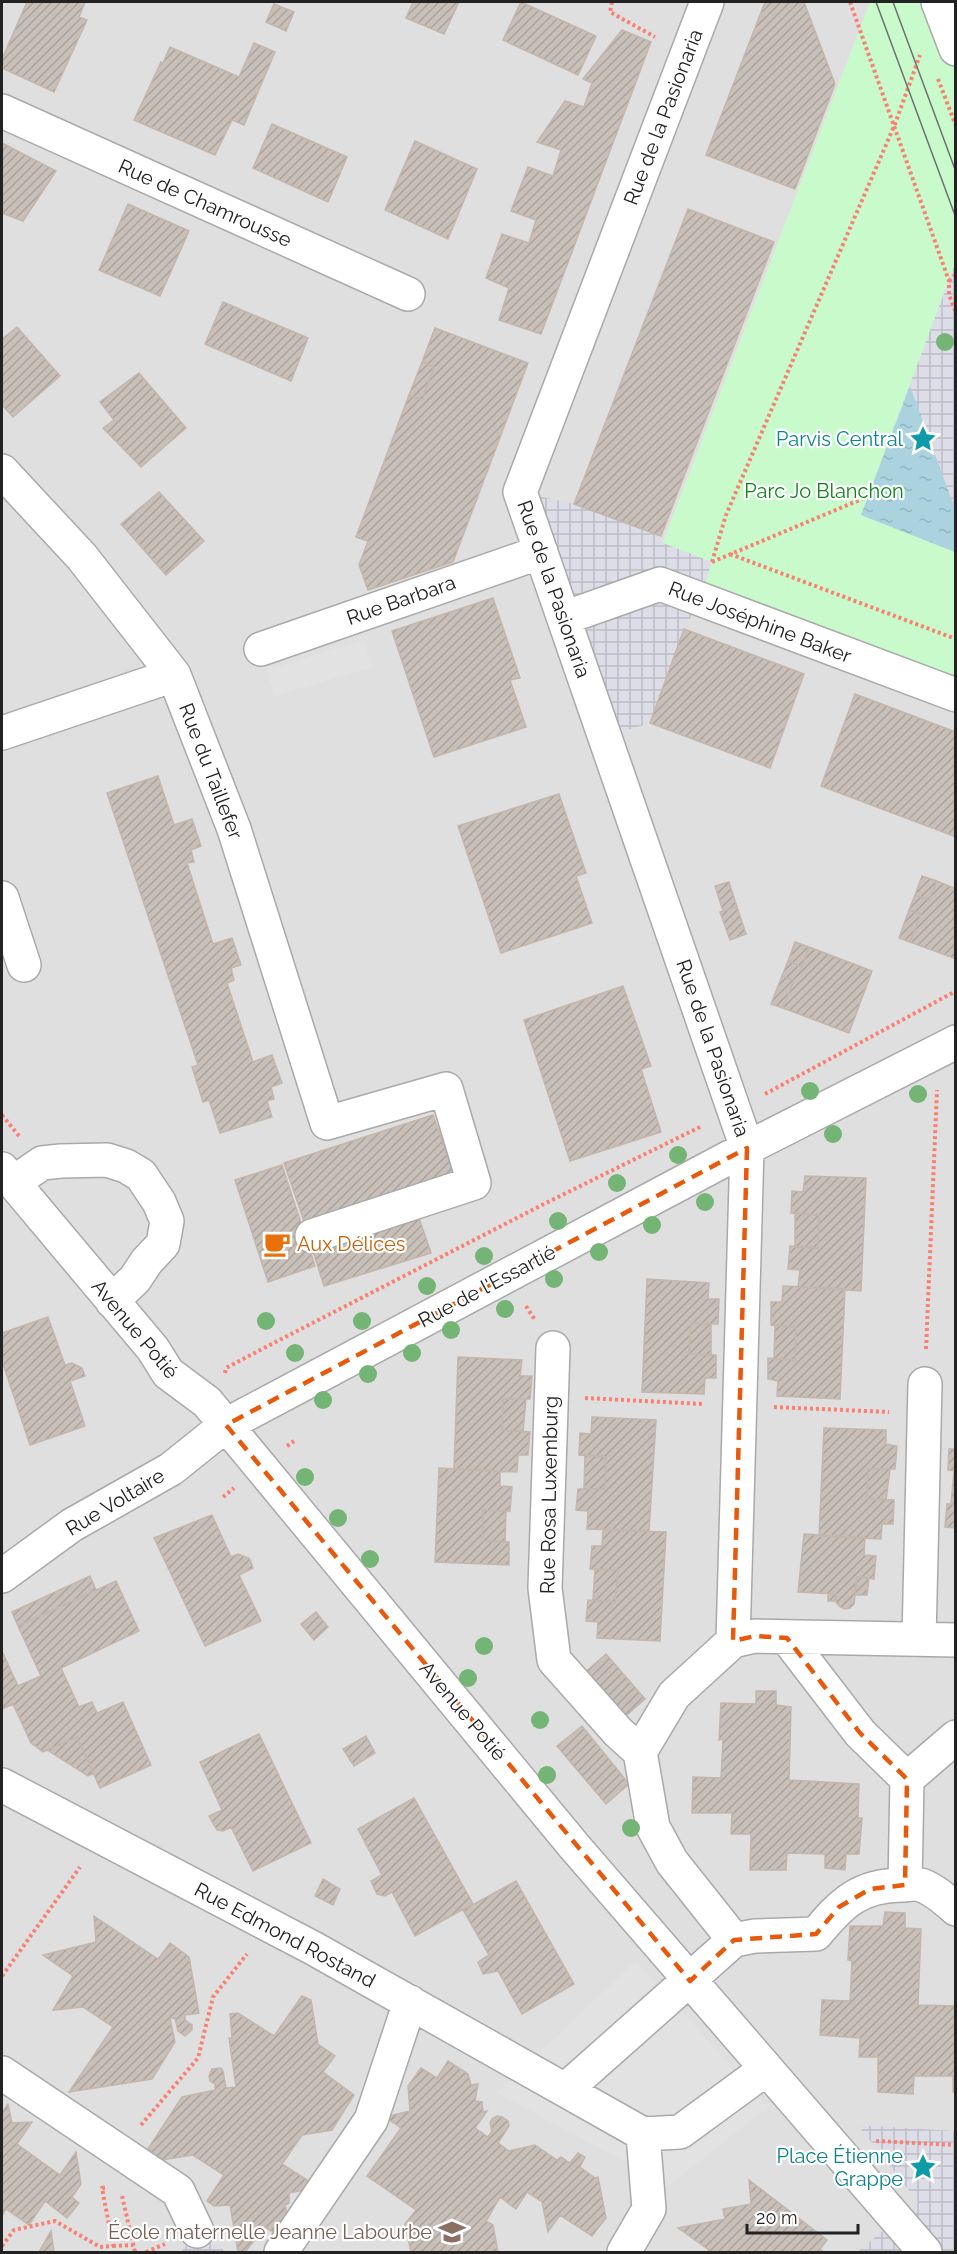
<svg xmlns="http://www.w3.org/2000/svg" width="957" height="2254" viewBox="0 0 957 2254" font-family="Raleway,sans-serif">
<defs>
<pattern id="plaza-grid" width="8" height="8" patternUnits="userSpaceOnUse" patternTransform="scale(1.5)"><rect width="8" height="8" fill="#dddde8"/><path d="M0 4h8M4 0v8" fill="none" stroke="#bdbdc7"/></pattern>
<pattern id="water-ripples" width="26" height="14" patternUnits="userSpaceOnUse" patternTransform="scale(1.5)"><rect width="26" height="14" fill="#aad3df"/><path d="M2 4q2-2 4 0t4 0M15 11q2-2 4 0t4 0" fill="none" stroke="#92b5bf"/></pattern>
<pattern id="building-hatch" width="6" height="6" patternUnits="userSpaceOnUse" patternTransform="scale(1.5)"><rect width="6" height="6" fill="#c7bfb8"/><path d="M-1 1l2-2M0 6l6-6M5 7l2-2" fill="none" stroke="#aba49e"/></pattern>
</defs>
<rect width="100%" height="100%" fill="#f2efe9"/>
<path fill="#e0dfdf" d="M2 2H955V2252H2Z"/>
<path fill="#c8facc" d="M870 2H955V684L702 592 663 542Z"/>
<path fill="#e2e2e2" d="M364 640 372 667 275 696 267 670Z
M636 1961 768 2107 669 2185 497 2093Z"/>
<path fill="url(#plaza-grid)" d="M955 264V552L861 515Z
M520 492 574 504 661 536 663 543 712 562 700 599 684 630 650 723 605 737Z
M858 2125 955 2131V2252H857L918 2202Z
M197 2231 226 2252H181Z"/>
<path fill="url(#water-ripples)" d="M910 386 955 509V552L861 515Z"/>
<path fill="url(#building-hatch)" stroke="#c4b6ab" stroke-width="1.5" d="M27 2H85L79 17 87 20 54 92 2 68V59Z
M413 2H459L444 34 406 18Z
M521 2 596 36 578 75 503 40Z
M765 2H804L835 84 795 189 706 155Z
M274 4 294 12 286 31 266 22Z
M622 30 651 42 541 334 499 320 509 288 486 278 502 234 529 243 536 220 511 211 528 167 553 176 561 150 537 142 565 101 584 107 592 83 583 79Z
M254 43 275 52 244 125 232 120 215 155 134 120 161 62 163 63 170 47 239 77Z
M272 124 347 157 328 202 253 168Z
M415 141 477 169 448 239 385 210Z
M2 143 56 171 23 221 2 213Z
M128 204 189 231 160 296 99 270Z
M688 209 774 242 661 536 574 504Z
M223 302 308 338 291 381 205 344Z
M17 327 60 376 13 417 2 405V339Z
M435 328 528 363 453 562 368 590 359 565 368 541 356 537 409 395 422 400 434 367 422 362Z
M422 362 434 367 422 400 409 395Z
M139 373 186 428 141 467 103 428 114 420 100 402Z
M159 492 204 541 166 575 121 524Z
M493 598 520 678 510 680 526 727 434 757 392 631Z
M684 629 804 674 770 768 650 723Z
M855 694 956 732V837L821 786Z
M158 776 174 825 192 819 201 846 191 850 194 862 187 863 213 944 232 938 241 965 231 968 234 980 227 983 253 1062 272 1055 282 1083 271 1087 274 1099 267 1101 272 1117 220 1133 209 1100 203 1102 192 1067 198 1065 107 793Z
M559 794 586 873 576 876 592 923 501 953 458 826Z
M922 876 937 881 929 900 915 895Z
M937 881 956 889V959L910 942 921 914 909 910 915 895 929 900Z
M729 882 737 907 723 911 715 886Z
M737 907 746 934 730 940 720 912Z
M909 910 921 914 910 942 899 938Z
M795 942 809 947 802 967 788 961Z
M809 947 872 971 849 1033 783 1008 794 980 782 976 788 961 802 967Z
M782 976 794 980 783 1008 771 1004Z
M623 986 651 1066 641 1069 661 1132 570 1161 524 1020Z
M433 1115 454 1174 304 1221 284 1163Z
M282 1165 315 1266 268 1282 235 1180Z
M805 1176 866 1178 861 1291 798 1287 800 1270 788 1269 790 1246 818 1248 819 1215 791 1213 792 1191 803 1192Z
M795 1213 819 1215 818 1248 795 1247Z
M419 1218 431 1253 324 1286 313 1251Z
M647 1279 709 1283 708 1299H719L718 1324 691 1323 689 1354 716 1355V1378H705L704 1394 642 1392Z
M783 1286 845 1289 840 1399 777 1396 778 1381 768 1379V1358L795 1360 796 1327 771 1325V1302H782Z
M48 1317 65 1365 72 1363 82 1368 85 1376 70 1381 85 1426 30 1445 2 1361V1333Z
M691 1323 711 1324V1355L689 1354Z
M775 1325 796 1327 795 1360 774 1359Z
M458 1357 522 1360 520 1376H532L530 1399H503L502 1430 530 1432 528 1455H518L517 1472 454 1469Z
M503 1399H526L523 1432 502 1430Z
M592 1417 656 1420 649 1531 587 1529 588 1511 576 1510 578 1489H605L606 1457 579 1455 580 1433 591 1434Z
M824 1428 886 1430V1444L897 1446 895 1469H868L867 1499 894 1500 893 1524H882L881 1539 819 1536Z
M949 1449H956V1471L948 1470Z
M585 1455 606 1457 605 1489H584Z
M439 1468 500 1471V1486L512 1487 510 1511 483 1510 482 1541 509 1542V1565L435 1562Z
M868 1469H890L886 1500 867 1499Z
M954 1471H956V1504H951Z
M947 1504H956V1528L945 1527Z
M483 1510 506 1511 505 1542 482 1541Z
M212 1515 231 1557 238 1554 249 1558 251 1562 253 1568 239 1575 261 1621 205 1646 154 1538Z
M603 1530 666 1532 660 1641 597 1638 598 1622 586 1621 588 1600 615 1602 618 1570 590 1569 592 1546H602Z
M804 1534 865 1538 864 1555 876 1556 874 1579 857 1577 854 1604 850 1608 845 1609 840 1607 836 1602V1594L798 1592Z
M595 1569 618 1570 615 1602 593 1600Z
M90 1576 96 1590 18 1626 12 1612Z
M857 1577 869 1578 867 1595H854Z
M116 1581 139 1631 61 1668 79 1707 92 1702 97 1713 123 1702 151 1765 100 1788 77 1737 43 1752 31 1743 13 1704 2 1709V1651L18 1686 41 1676 18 1626Z
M828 1594H836V1601H828Z
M316 1612 328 1627 314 1640 301 1624Z
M606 1654 645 1699 620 1721 582 1675Z
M756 1691H776V1705L791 1707 789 1780 859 1784 858 1818H862L859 1854H846L845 1870 825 1868V1854L787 1853 786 1870H750L751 1834H731L732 1813H692L693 1777 721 1778 723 1739 719 1740 721 1703 756 1704Z
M582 1726 629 1784 606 1804 557 1746Z
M259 1734 311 1843 253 1871 231 1827 223 1831 217 1830 209 1816 222 1810 200 1762Z
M366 1736 375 1753 354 1766 343 1749Z
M77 1737 94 1773 88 1776 47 1750Z
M414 1798 473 1904 415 1936 392 1892 385 1896 377 1894 371 1881 382 1875 358 1829Z
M323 1879 340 1889 333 1905 315 1896Z
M516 1881 574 1984 522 2014 498 1971 483 1974 478 1962 489 1955 463 1910Z
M885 1912 905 1913V1928L921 1929 918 2005 956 2006V2092H953V2076H914L913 2094 878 2092V2057H859L860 2038 820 2035 822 2000 850 2001 852 1961 848 1960 850 1926H883Z
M94 1916 158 1959 170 1943 189 1957 199 2013 185 2015V2020L192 2025V2030L185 2036 178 2031 175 2018H170L175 2042 152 2079 69 2092 113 2027 83 2007 53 2010 73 1976 43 1955 96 1942Z
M302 1996 311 2000 318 2044 335 2056 323 2072 354 2095 332 2130 302 2135 282 2164 307 2180 309 2189 289 2193V2203L285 2205 287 2214 293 2220 280 2236 265 2227 245 2252H238L230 2205 214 2206 207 2201 224 2175 193 2155 149 2162 142 2158 182 2097 215 2090V2084L210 2081 209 2076 212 2069 221 2068 223 2071 226 2088 236 2087 229 2038H232L230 2014 238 2013 274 2036Z
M448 2061 468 2074 471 2085 478 2084 475 2101 482 2102 483 2112 487 2111 475 2128 488 2137 492 2131 490 2123 492 2119 497 2116 502 2117 508 2121 509 2126 498 2143 509 2151 535 2145 557 2160 561 2157 570 2163 578 2153 585 2157 580 2167 595 2178 598 2177 606 2218 592 2236 560 2215 548 2232 542 2202 527 2192 516 2209 500 2197 486 2221 493 2225 498 2252H411L405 2224 416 2210 367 2176 401 2128 385 2117 410 2111 408 2086 421 2068 437 2078Z
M8 2104 12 2123 32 2122 17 2144 60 2175 76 2152 81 2184 72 2197 79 2203 67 2218 45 2201 29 2225 6 2209 2 2216V2112Z
M749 2180 827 2240 820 2249 824 2252H707L709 2250 678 2228 725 2219 723 2209 751 2204Z
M51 2231 54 2252H39Z"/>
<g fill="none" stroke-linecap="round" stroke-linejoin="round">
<defs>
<path id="minor" d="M707 2 520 492 747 1148 733 1641
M938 2 956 49
M2 111 408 294
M2 471 82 557 174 675 234 829 327 1123 446 1089 474 1183 312 1236
M564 618 660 584 956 695
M261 649 541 552
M2 733 174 675
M2 898 24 965
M2 1169 153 1349 168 1373 207 1402 226 1425 574 1846 925 2252
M13 1183 42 1163 61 1161 107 1160 126 1166 141 1175 159 1202 167 1221 163 1244 147 1261 135 1279 112 1301
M553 1348 545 1588 554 1660 618 1732 640 1752
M2 1576 72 1525 171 1469 226 1425 747 1148 956 1042
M787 1638 860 1733 907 1779 956 1737
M919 1639 925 1384
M2 1785 313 1948 643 2134 680 2132 766 2069
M905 1885 907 1779
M734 1940 755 1936 816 1934C841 1904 859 1885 902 1885 907 1885 915 1883 921 1885 933 1889 946 1900 956 1909
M2 2073 178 2191 197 2231
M565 2090 734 1940 672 1862 653 1827 640 1752 674 1695 733 1641 755 1636 956 1640
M281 2252 371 2120 410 2002
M624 2252 649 2209 643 2134"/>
</defs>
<use href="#minor" stroke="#a9a9a9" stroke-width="36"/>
<path stroke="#fa8072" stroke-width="4" stroke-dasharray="3 3" stroke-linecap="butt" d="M612 2 610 12 655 37
M850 2 949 281V295L956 313
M938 79 956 126
M949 281 956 274
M730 554 956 639
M712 562 726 515 895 124 920 55
M712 562 869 496
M765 1094 956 991
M2 1115 19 1136
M526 1306 535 1320
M926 1349 937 1090
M225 1373 226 1368 264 1348 544 1204 702 1126
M585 1398 703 1404
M774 1407 889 1412
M287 1446 294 1441
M223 1497 234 1488
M2 1976 80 1867
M141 2125 198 2058 213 1997 247 1954
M876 2141 956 2145
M122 2196 135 2252
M2 2246 14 2230 55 2221 100 2247 113 2246 102 2188 108 2187
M113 2246 133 2245
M146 2252 165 2244"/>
<use href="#minor" stroke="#fff" stroke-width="33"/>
<path stroke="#707070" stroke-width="1.5" d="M876 2 956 218
M893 2 956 172"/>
</g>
<g fill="#74b475">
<circle cx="945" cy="342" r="9"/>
<circle cx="810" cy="1091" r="9"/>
<circle cx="918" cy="1094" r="9"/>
<circle cx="833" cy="1134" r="9"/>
<circle cx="678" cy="1155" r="9"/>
<circle cx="617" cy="1183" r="9"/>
<circle cx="705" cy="1202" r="9"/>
<circle cx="558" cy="1221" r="9"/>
<circle cx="652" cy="1225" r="9"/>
<circle cx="599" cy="1252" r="9"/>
<circle cx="484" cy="1256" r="9"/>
<circle cx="554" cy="1279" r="9"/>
<circle cx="427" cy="1286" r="9"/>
<circle cx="505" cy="1309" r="9"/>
<circle cx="266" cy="1321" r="9"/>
<circle cx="362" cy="1321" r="9"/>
<circle cx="451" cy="1330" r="9"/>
<circle cx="295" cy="1353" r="9"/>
<circle cx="412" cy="1353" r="9"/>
<circle cx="368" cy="1374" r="9"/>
<circle cx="323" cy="1400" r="9"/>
<circle cx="305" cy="1477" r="9"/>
<circle cx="338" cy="1518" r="9"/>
<circle cx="370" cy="1559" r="9"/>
<circle cx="484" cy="1646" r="9"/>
<circle cx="468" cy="1678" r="9"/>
<circle cx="540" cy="1720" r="9"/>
<circle cx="547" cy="1775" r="9"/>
<circle cx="631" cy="1828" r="9"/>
</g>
<path fill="none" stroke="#e8590c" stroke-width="4.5" stroke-dasharray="12 8" stroke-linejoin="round" d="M747 1148 733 1641 755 1636 787 1638 860 1733 907 1779 905 1885 870 1889 839 1907 816 1934 734 1940 690 1981 226 1425Z"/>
<defs>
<symbol id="sight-bare" viewBox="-9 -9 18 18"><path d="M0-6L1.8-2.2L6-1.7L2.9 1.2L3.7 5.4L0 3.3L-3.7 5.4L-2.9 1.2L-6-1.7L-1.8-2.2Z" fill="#0f9aa8" stroke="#fff" stroke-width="2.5" paint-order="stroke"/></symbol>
<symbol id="cafe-bare" viewBox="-9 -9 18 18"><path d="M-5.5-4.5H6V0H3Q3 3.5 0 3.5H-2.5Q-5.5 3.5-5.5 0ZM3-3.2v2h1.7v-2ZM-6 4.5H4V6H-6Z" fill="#e8710a" stroke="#fff" stroke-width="2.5" paint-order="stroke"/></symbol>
<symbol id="school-bare" viewBox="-9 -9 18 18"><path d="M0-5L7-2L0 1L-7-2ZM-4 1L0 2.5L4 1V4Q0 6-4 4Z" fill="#8d6e63" stroke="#fff" stroke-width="2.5" paint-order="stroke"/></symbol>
</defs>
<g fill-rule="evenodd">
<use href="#sight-bare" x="904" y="420" width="38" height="38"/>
<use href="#cafe-bare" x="258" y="1225" width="38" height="38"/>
<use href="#sight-bare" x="904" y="2148" width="38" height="38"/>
<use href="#school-bare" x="433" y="2213" width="38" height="38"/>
</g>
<g text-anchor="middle" stroke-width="4.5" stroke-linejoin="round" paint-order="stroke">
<g font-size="20" fill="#222" stroke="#fff">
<text transform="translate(663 117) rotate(-69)" y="7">Rue de la Pasionaria</text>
<text transform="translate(205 203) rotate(24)" y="7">Rue de Chamrousse</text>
<text transform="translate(554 589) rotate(71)" y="7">Rue de la Pasionaria</text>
<text transform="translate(401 600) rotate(-19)" y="7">Rue Barbara</text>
<text transform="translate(760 622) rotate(21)" y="7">Rue Joséphine Baker</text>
<text transform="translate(211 771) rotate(69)" y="7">Rue du Taillefer</text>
<text transform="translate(713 1048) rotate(71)" y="7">Rue de la Pasionaria</text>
<text transform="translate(487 1286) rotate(-28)" y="7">Rue de l'Essartié</text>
<text transform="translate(135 1329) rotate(50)" y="7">Avenue Potié</text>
<text transform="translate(549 1495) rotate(-89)" y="7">Rue Rosa Luxemburg</text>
<text transform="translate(115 1502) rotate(-31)" y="7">Rue Voltaire</text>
<text transform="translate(463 1711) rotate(50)" y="7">Avenue Potié</text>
<text transform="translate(285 1935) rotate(28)" y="7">Rue Edmond Rostand</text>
</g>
<g font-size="20" fill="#0d838f" stroke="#fff" text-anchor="end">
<text x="903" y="446">Parvis Central</text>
<text x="903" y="2163">Place Étienne<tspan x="903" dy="23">Grappe</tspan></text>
</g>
<g font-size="20" fill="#0c8416" stroke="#fff">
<text x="824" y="498">Parc Jo Blanchon</text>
</g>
<g font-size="20" fill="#c56008" stroke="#fff" text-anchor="start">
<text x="297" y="1251">Aux Délices</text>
</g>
<g font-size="20" fill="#785e54" stroke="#fff" text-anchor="end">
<text x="432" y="2239">École maternelle Jeanne Labourbe</text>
</g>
</g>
<rect width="957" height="2254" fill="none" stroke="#222222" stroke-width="6"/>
<path d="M747 2224v9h111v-9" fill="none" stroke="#222222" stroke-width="3"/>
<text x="756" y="2224" font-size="18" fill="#222222" stroke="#ffffff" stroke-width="4.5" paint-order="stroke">20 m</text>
</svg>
